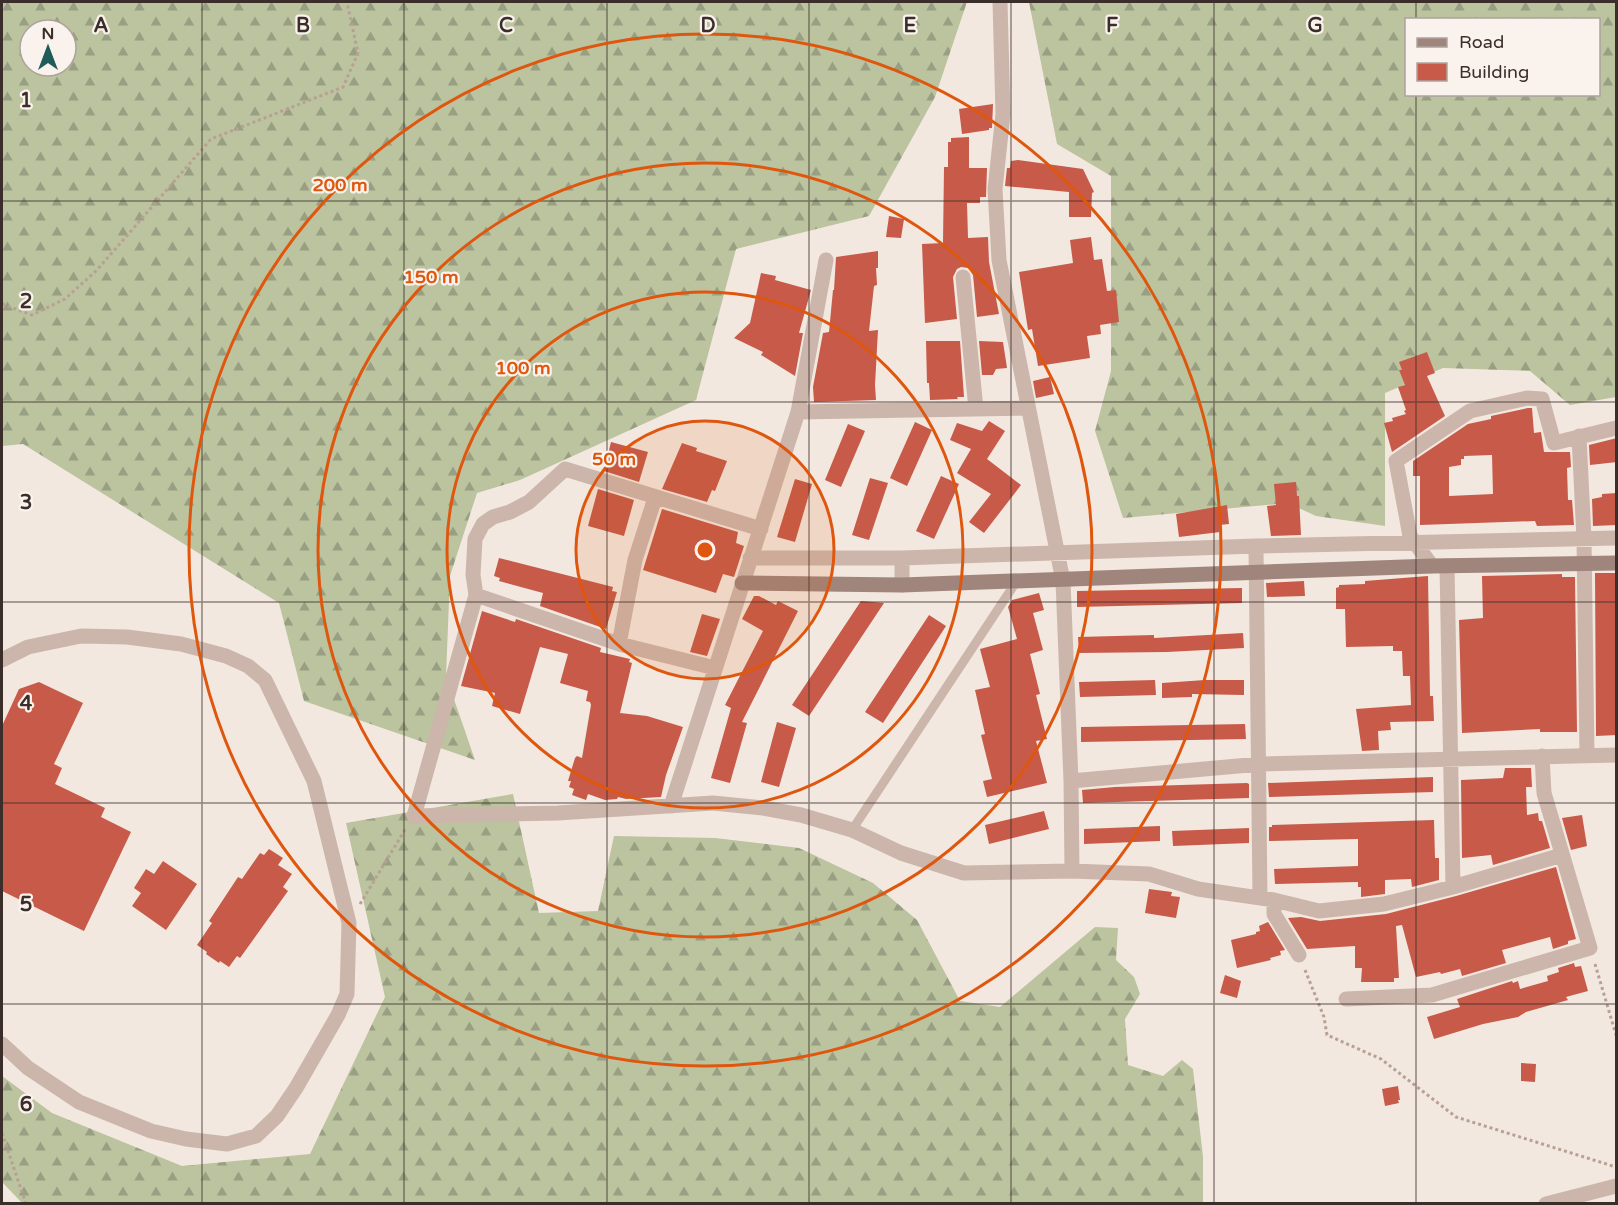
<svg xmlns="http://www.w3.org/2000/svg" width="1618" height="1205" viewBox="0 0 1618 1205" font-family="'Varela Round',sans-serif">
<defs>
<pattern id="forest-firs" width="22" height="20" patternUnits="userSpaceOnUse" patternTransform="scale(1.5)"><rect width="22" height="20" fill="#bbc39f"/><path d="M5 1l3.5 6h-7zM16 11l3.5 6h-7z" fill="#999f82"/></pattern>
</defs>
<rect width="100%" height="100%" fill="#f3e8df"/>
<path fill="url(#forest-firs)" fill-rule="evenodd" d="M2 2H967L935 97 869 216 736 249 696 400 520 480 477 493 450 576 446 676 475 760 304 701 279 603 23 444 2 446ZM30 30H66V66H30Z
M1029 2H1616V397L1570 405 1530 371 1443 368 1385 393V526L1316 516 1288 503 1123 518 1095 431 1111 371V176L1057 144ZM1406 20H1598V94H1406Z
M513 794 539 913 598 911 614 836 715 838 799 848 873 883 917 920 960 1001 1000 1007 1095 927 1118 928 1116 960 1134 977 1140 994 1125 1019 1128 1065 1163 1076 1182 1060 1193 1069 1203 1157V1203H22L3 1183 2 1076 52 1113 182 1166 310 1154 385 997 346 823Z"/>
<path fill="#c75a49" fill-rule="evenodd" d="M993 104 992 128H989V130L962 134 959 109Z
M969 137V168H987L986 197H980V203H967L968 238 988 237 989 262 999 314 977 317 973 275 968 268 961 267 957 269 953 277 957 319 925 323 922 244 943 243 944 167H948V142H951V138Z
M1018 160 1083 169 1094 192 1092 193 1091 217H1069V192L1005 186 1007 168H1010L1011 161Z
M889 216 904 219 901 238 886 237Z
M1091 237 1094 260 1102 259 1107 291 1116 290 1119 322 1100 325 1101 334 1087 336 1090 358 1038 366 1032 329 1028 330 1019 272 1073 263 1070 240Z
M878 251V268H876L877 285 874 286 869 331 878 330 875 385 876 400 814 402 813 387 823 333 829 332 833 290H834L836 257Z
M761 273 776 276 775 280 811 290 799 333H803L795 376 761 355 763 352 734 338 750 323Z
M926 341H960L964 397H957L958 399 930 400 929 383H927Z
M979 341 1003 342 1007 368 996 369 993 375H982Z
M1427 352 1435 373 1427 376 1445 416 1392 452 1384 423 1393 421 1392 418 1406 414 1404 411 1406 410 1398 387 1405 385 1399 370H1402L1399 362Z
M1050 377 1054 394 1036 398 1033 381Z
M1528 408H1532L1534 433 1541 432 1544 452H1570L1571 467 1567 468 1568 500H1572L1574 525 1537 526 1535 521 1420 525V476H1413V461L1468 424 1491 419V416ZM1492 455 1493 494 1449 496V467L1461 465V459H1464V456Z
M989 421 1005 431 987 459 1021 485 984 533 969 522 991 494 957 473 971 449 950 440 957 423 982 431Z
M915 422 932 430 907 486 890 478Z
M848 424 865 431 841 487 825 480Z
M1617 438V462L1590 465 1589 445Z
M611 442 648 452 639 482 604 471Z
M682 443 697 448 696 451 727 461 715 491 712 490 707 502 662 489Z
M941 476 959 484 934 539 916 531Z
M870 478 888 483 869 540 852 535Z
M795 479 812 484 795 542 777 537Z
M1296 482 1297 496H1299L1301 535 1271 536 1267 506 1276 505 1274 484Z
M598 489 634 500 624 536 588 526Z
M1617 493V525L1593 526 1592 499 1602 497V494Z
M1227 505 1229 524 1219 525 1220 532 1179 537 1176 514Z
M662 509 738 532 736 543 744 546 734 577 723 574 716 593 643 570Z
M499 558 613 587 612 591 617 592 606 629 540 606 543 593 499 581 500 578 494 576Z
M1595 573H1617V735L1596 736Z
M1562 574V577H1575L1577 732H1540V729L1462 733 1459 620 1483 618 1482 576Z
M1428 576 1430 696H1433L1434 721 1390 722 1391 730 1378 731 1379 750 1362 751 1356 709 1411 705 1410 676H1403L1402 651H1393V646L1346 647 1345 609H1336V588L1339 587V585L1365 584V581Z
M1304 581 1305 596 1267 597 1266 583Z
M1242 588V603L1077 607V591Z
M1039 593 1044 610 1033 613 1043 650 1030 654 1040 694 1036 695 1047 739 1036 741 1047 783 987 797 983 781 992 779 981 735 985 734 975 690 990 687 980 649 1017 639 1008 607 1012 600Z
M754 596H759L776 605 778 601 798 611 742 722 747 723 730 783 711 778 731 708 725 705 763 631 742 619Z
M861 601 884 603 809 716 792 705Z
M482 611 515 622 516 619 601 648 600 652 630 659 629 662 632 663 620 713 647 716 683 727 666 775 661 797 626 799 618 797 617 799 605 800 588 794 586 800 572 795 574 789 569 787 571 781H568L575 758 577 756 582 758 591 705 590 702 586 701 588 691 560 683 568 654 540 647 520 714 492 706 495 693 461 686Z
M702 614 720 619 707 656 690 652Z
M929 615 946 626 883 723 865 712Z
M1243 633 1244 648 1167 652 1079 653 1078 637 1154 635V638Z
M1155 680 1156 695 1080 697 1079 682Z
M1205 680H1244V695L1192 694V697L1162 698V683Z
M39 682 83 703 54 764 62 768 55 784 105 808 101 817 131 832 84 931 2 891V726L19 689Z
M777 722 796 728 779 787 761 782Z
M1245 724 1246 739 1081 742V727Z
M1505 768H1531L1532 787H1526L1527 815 1538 813 1539 821H1542L1550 848 1493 865 1491 855 1462 858 1461 780 1503 778Z
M1433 777V792L1269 797 1268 783Z
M1247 783 1249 784V798L1083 803 1082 790 1115 787Z
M1044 811 1049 829 989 844 985 825Z
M1582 815 1587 846 1571 850 1562 818Z
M1434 820 1435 858H1439V880L1412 887 1411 879 1385 880V894L1361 897V887H1358V882L1275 884 1274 869 1358 866V839L1269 841V827H1272V825Z
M1160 826V841L1084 844V829Z
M1249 828V843L1173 846 1172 831Z
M269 849 283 858 278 865 292 874 283 887 288 891 240 958 237 956 229 967 220 961 219 963 206 954 207 952 197 945 212 923 209 921 238 877 242 879 260 853 264 855Z
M163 861 197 884 166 930 132 906 141 893 134 888 146 869 154 874Z
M1556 867 1576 939 1568 941V944L1553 949 1550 937 1502 950 1506 963 1462 976 1460 969 1441 974 1440 972 1416 977 1402 925 1396 926 1399 978H1394V982H1361L1362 968H1355V946L1307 949 1288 918 1301 917 1320 921 1386 914 1456 896Z
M1149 889 1172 892 1171 896 1180 897 1176 918 1145 913Z
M1268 922 1285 950 1280 951 1281 955 1270 958 1271 960 1237 968 1231 940 1256 934V932L1260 931 1259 926Z
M1574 963 1575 967 1581 966 1588 991 1566 997 1568 1000 1526 1012 1518 1017 1483 1024 1434 1039 1427 1017 1460 1007 1457 999 1512 981 1513 983 1518 981 1520 989 1548 981 1547 976 1559 972 1558 968Z
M1225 975 1241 981 1237 998 1220 993Z
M1521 1063 1536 1064 1535 1082 1521 1081Z
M1398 1086 1400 1100H1398L1399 1103 1385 1106 1382 1089Z"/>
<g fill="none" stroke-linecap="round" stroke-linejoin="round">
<path stroke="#b8a095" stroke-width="3" stroke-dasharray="3 3" stroke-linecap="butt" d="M2 304 32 315 65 299 97 270 211 139 343 87 358 53 347 2
M360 904 406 828
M1595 964 1616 1035
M1305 970 1324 1017 1327 1035 1381 1059 1456 1117 1616 1167
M2 1133 26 1204"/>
<path stroke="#ccb6ab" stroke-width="9" d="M852 830 1016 582"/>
<path stroke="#ccb6ab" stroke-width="15" d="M1000 2 1003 114 995 189 999 260 1063 581 1071 781 1072 871
M963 277 976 409
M798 412 1028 408
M1579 436 1584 539 1587 755
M761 529 565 469 529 502 510 512 493 517 483 524 475 539 473 575 476 595 414 816 558 813 713 803 763 808 801 815 852 830 901 853 964 873 1072 871 1149 874 1198 889 1274 900 1319 911 1384 904 1453 887 1562 855
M1256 546 1616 538
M750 558H902L1256 546 1260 898
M902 558V585
M1432 566 1410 536 1396 461 1470 411 1527 398 1542 399 1554 443 1616 428
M1447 566 1453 887
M476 595 619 644 715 668
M619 644 635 560 655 498
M2 660 28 647 81 636 127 637 181 644 226 656 248 666 265 680 314 781 349 923 347 994 338 1015 296 1088 277 1116 256 1136 227 1144 186 1139 151 1131 79 1102 28 1068 2 1044
M1071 781 1260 764 1616 755
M671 806 798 412 826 260
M1274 900V914L1299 955
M1346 999 1432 995 1590 948 1544 793 1542 756
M1546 1204 1616 1186"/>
<path stroke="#a0857c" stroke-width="15" d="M742 583 902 585 1432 566 1616 563"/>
</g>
<path fill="none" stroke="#3a2d2a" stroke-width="1.5" stroke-opacity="0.55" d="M202 2V1204M404 2V1204M607 2V1204M809 2V1204M1011 2V1204M1214 2V1204M1416 2V20M1416 94V1204M2 201H1616M2 402H1616M2 602H1616M2 803H1616M2 1004H1616"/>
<circle cx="705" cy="550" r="129" fill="#df570e" fill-opacity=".12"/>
<g fill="none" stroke="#df570e" stroke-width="3">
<circle cx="705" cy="550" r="129"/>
<circle cx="705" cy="550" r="258"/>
<circle cx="705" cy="550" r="387"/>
<circle cx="705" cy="550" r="516"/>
</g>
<g font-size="20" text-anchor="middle" font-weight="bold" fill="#3a2d2a" stroke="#faf2ec" stroke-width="4.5" stroke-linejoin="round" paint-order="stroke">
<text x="101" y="32">A</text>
<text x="303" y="32">B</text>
<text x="506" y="32">C</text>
<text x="708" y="32">D</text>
<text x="910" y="32">E</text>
<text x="1112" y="32">F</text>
<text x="1315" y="32">G</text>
<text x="26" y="107">1</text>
<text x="26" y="308">2</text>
<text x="26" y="509">3</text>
<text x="26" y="710">4</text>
<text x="26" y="911">5</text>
<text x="26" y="1111">6</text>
</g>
<circle cx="705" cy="550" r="9" fill="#df570e" stroke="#faf2ec" stroke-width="3"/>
<g font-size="18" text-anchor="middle" font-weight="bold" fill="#df570e" stroke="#faf2ec" stroke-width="4.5" stroke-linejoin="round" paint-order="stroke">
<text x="340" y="191">200 m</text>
<text x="431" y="283">150 m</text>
<text x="523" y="374">100 m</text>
<text x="614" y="465">50 m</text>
</g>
<rect width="1618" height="1205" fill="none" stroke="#3a2d2a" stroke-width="6"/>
<rect x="1405" y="18" width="195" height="78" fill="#faf2ec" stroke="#ada39e" stroke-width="1.5"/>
<rect x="1417" y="38" width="30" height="9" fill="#a0857c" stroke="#ada39e" stroke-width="1.5"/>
<text x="1459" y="48" font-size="18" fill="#3a2d2a">Road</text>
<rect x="1417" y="63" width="30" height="18" fill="#c75a49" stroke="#ada39e" stroke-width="1.5"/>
<text x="1459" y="78" font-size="18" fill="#3a2d2a">Building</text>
<g transform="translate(48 48)"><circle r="28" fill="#faf2ec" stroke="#ada39e" stroke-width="1.5"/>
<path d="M0-4.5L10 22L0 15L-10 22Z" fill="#1f5c59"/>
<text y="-9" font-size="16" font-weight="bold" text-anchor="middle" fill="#3a2d2a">N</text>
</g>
</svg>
